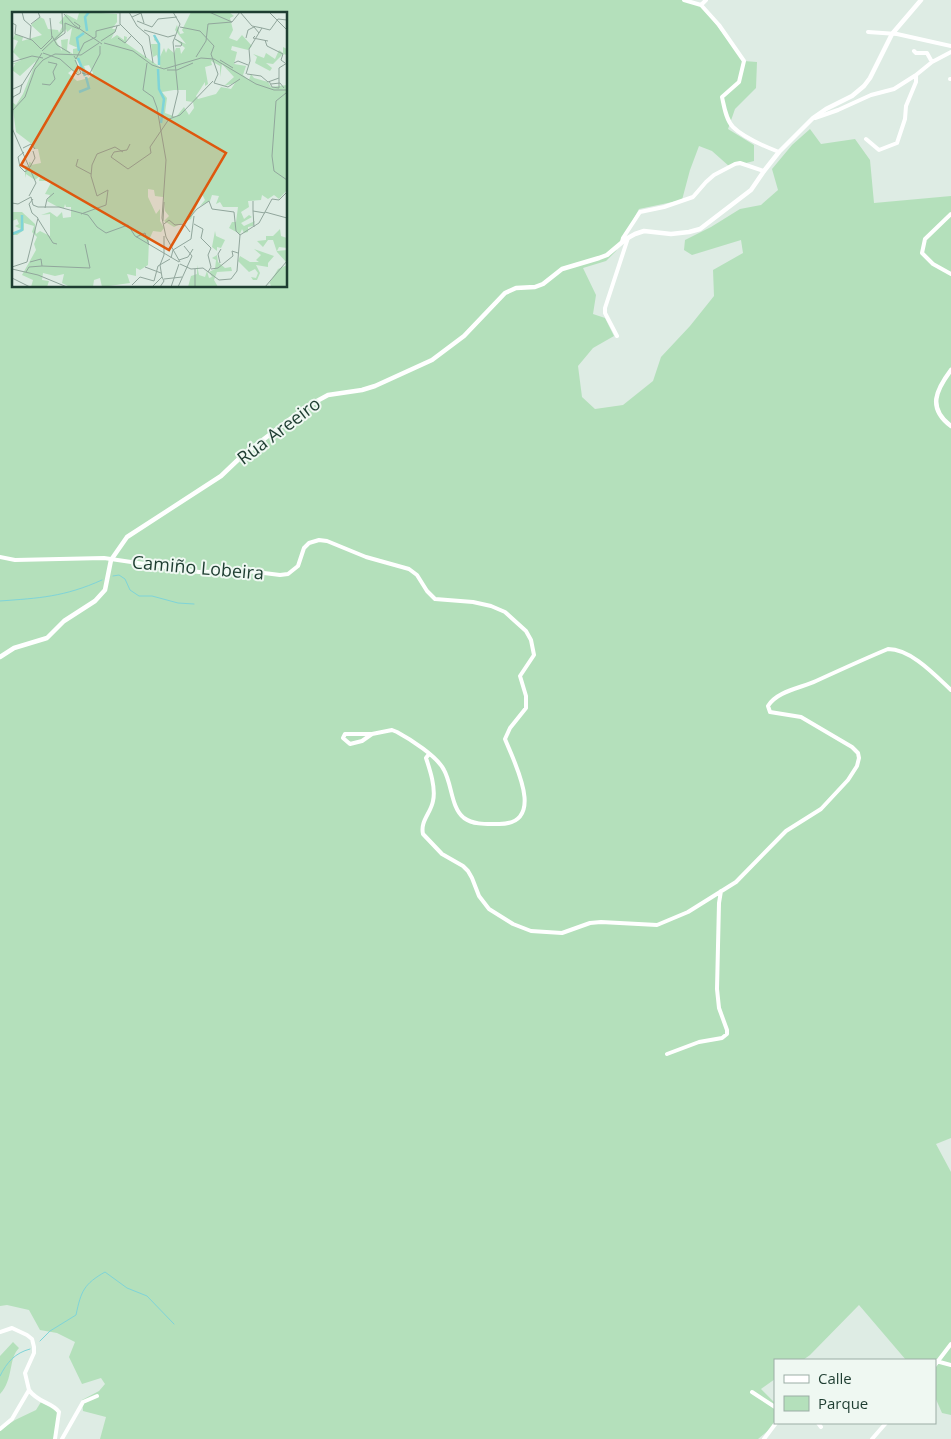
<svg xmlns="http://www.w3.org/2000/svg" width="951" height="1439" viewBox="0 0 951 1439" font-family="'Open Sans',sans-serif">
<rect width="100%" height="100%" fill="#deece4"/>
<path fill="#b4e0bb" fill-rule="evenodd" d="M0 0H687L701 5 744 61 757 62 756 88 735 109 728 129 754 145V161L730 167 712 151 699 146 690 170 682 200 639 209 616 251 606 261 583 268 596 295 593 314 605 318 614 336 593 348 578 366 582 397 595 409 623 405 653 381 661 357 690 326 714 296 713 270 743 253 741 240 692 255 684 250 685 240 711 227 740 209 761 205 778 190 772 169 792 145 810 129 821 144 855 139 870 160 874 203 951 196V1138L936 1144 951 1172V1415L942 1413 935 1397V1360H906L859 1305 810 1355 803 1360H775V1379L761 1389 775 1403V1423H777L758 1439H100L106 1417 83 1411 82 1400 99 1391 105 1384 101 1378 82 1384 69 1357 75 1342 57 1333 40 1330 29 1310 7 1305 0 1306ZM14 14H286V286H14Z
M13 1342 19 1348C8 1359 14 1379 0 1394V1356Z
M41 1402 56 1409 59 1412 55 1439H0V1430L15 1420 36 1410Z"/>
<g fill="none" stroke-linecap="round" stroke-linejoin="round">
<path stroke="#7fd4d8" stroke-width="1" d="M113 576 119 575 125 579 130 590 139 596H152L178 603 194 604
M0 601C40 598 64 597 102 580
M40 1341 50 1331 76 1315C81 1291 84 1284 105 1272L127 1288 147 1296 174 1324
M0 1376C7 1362 15 1353 30 1349"/>
<path stroke="#fff" stroke-width="4" d="M684 0 701 5 706 0
M701 5 719 25 744 61 739 82 722 97C724 106 726 120 733 127 743 137 766 147 779 152
M868 32 897 34 951 46
M914 51 916 53H927L932 62
M950 79H951
M815 118 838 110 871 95 894 89 916 75 932 62 951 52
M866 139 879 150 897 143 905 119 906 106 916 82V75
M951 214 925 239 922 253 933 264 951 274
M622 242 623 238 640 212 664 207 693 197 706 182 714 175 735 164 740 163 764 171
M617 336 605 313V308L628 238
M0 557 15 560 104 558 199 572 247 571 280 575 288 574 298 566 304 548 309 543 319 540 327 541 366 557 409 569 417 575 427 591 435 599 473 602 491 606 505 612 526 631 531 640 534 655 520 676 526 696V708L510 728 505 739C514 762 548 825 498 824 487 824 474 825 464 818 451 808 452 784 444 770 437 756 410 739 397 732L392 730 372 734H345L343 738 350 744 362 741 372 734
M429 754 426 758C430 770 436 788 433 801 431 813 420 821 423 834L442 854 463 866 468 871 472 878 479 896 489 909 513 924 531 931 562 933 590 923 601 922 657 925 688 912 736 882 786 831 821 809 848 780 857 766 859 758 858 753 852 747 801 717 770 712 768 706C777 691 801 688 816 681 840 670 864 659 888 649 911 649 935 675 951 690
M667 1054 699 1042 722 1038 727 1034V1030L719 1008 717 989 719 903 721 891
M0 1332 12 1328 27 1335 32 1339 34 1347V1353L25 1373 29 1390
M936 1361 951 1365
M935 1365 951 1344
M752 1392 775 1407
M818 1423 821 1427
M0 1429 12 1419 29 1390C38 1403 52 1402 59 1412L55 1439
M62 1439 83 1402 97 1396
M764 1439 776 1423
M872 1439 886 1423"/>
<path stroke="#fff" stroke-width="4.5" d="M951 370C936 390 927 408 951 426
M0 657 14 648 47 638 64 621 95 601 105 590 111 560 127 537 221 476 243 455 306 407 328 395 362 390 375 386 432 360 464 336 505 293 516 288 535 287 543 284 562 269 599 258 607 255 626 239 635 234 644 231 671 234 689 232 700 229 751 190 764 171 779 152 813 118 826 109 852 96 864 86 870 78 892 34 921 0"/>
</g>
<g text-anchor="middle" stroke-width="4" stroke-linejoin="round" paint-order="stroke">
<g font-size="18" fill="#1e3d31" stroke="#eff8f2">
<text transform="translate(279 431) rotate(-37)" y="6">Rúa Areeiro</text>
<text transform="translate(198 568) rotate(5)" y="6">Camiño Lobeira</text>
</g>
</g>
<g transform="translate(12 12)">
<rect width="275" height="275" fill="#deece4"/>
<path d="M73 0 105 2V10L100 17H104L99 27 105 23 112 28V24L115 25 114 31 148 55 145 43 141 45 139 32H147L142 28 143 25 147 32V47L152 36 154 41 156 36 162 41 164 36H168L169 42 173 36 163 27 174 32 163 18 165 13 168 22 172 21 170 18 179 0H217L222 4 218 6 221 18 217 26 225 29 230 23 240 34 236 38 220 34 219 38 225 40 222 52 234 54 231 63 237 68 239 62 242 66 256 70 259 75 275 73V178L267 187 262 183 256 187 250 183 249 188 236 189 237 195 229 200 232 207 237 203 240 205 229 211 232 214 243 209 241 214 236 215V220L232 221 230 217 228 222 217 216 220 210H224L226 195H211L208 190 204 192 207 184 200 183 198 189 188 194 193 188 190 182 179 207 162 215 152 209 157 204 153 199 151 185 143 184 142 178 136 177V185L144 202 148 197V209L152 216 149 220 141 219 137 228 136 253 128 258 124 256V264L115 262 118 271 90 275 88 266 82 268 81 275 56 274 50 271 52 262 43 264 31 261 30 268 37 269 35 275H19L21 268 10 263 24 238 22 232 25 225 20 220 22 214 12 211V218L5 223H0L9 217 3 214 7 212 5 207 0 209V200H10L23 212 24 222 28 219 38 224V202L29 203 38 200 45 205 50 200 51 206 59 205V195H54L53 192 52 196 46 195 35 189 38 183 33 182 40 169H27L28 164 23 168 14 162 13 166V154H17V150L20 151 19 153 29 151 26 137H22L21 133 4 120 0 90 4 93 11 82 24 49 8 64 0 58 3 52H0L9 48 1 40 6 29 1 27 3 22 11 25 10 29 30 23 19 13 28 5 32 7 36 17 46 18 47 21 51 13 47 11 54 2 65 8 67 1ZM60 16 57 32 66 36 61 37V42L55 38 56 27 49 28 50 39 44 29 54 17 55 20ZM64 47 75 62 72 54 77 53 81 61 77 66 65 69 56 61 60 58 67 62ZM199 49 208 54V65L210 52 222 65 212 74 223 71 219 77 209 75 204 82 186 87 184 84 193 70V74L196 72 193 55 200 53ZM162 78H174V89L181 90 182 96 177 103 172 95 164 105 153 101 155 86 150 80ZM271 35 275 37V43L271 42 261 52 254 51 260 56 258 59 243 51 245 45 241 42 252 46 254 41 263 47 267 38 271 41ZM268 217 269 224 275 226V236L267 235 265 239 275 238 274 250 265 240 261 228H256L251 235 245 229 254 228V224H261ZM203 219 204 224 213 228 209 236 205 235V239L200 235ZM242 237 262 244 256 251V255L244 253 248 261 245 268H241L239 265 244 266 246 261 243 257 237 260 226 249 228 244 238 250H247L244 248 249 243ZM205 243 206 250 213 256 219 255 220 259 205 260 202 268 206 275H176L179 264 185 262V253L187 263 193 265 195 259 197 266 200 265 197 260 203 257 204 248 200 246ZM275 253V275H259L258 271 255 275 266 257Z" fill="#b4e0bb" fill-rule="evenodd"/>
<path fill="none" stroke="#7fd4d8" stroke-width="2.5" d="M75 19 73 5 77 0M142 23 147 32V53M67 39 65 26 72 21M66 46 73 64M146 57 147 77 152 87 149 111M67 80 77 76 74 65M0 222 10 218V203"/>
<path fill="none" stroke="#91a69c" stroke-width="1" d="M10 0 12 8 19 14 18 27M108 0V12L130 34 134 46M117 0 125 14 137 24 141 51M197 0 220 10 228 0M228 0 240 14 250 16 237 37 238 49 234 62M257 0 275 18M52 2 62 13 90 32M120 5 129 1 132 11M125 9 140 15M0 11 4 13 3 22 20 28 29 37M19 12 28 5 26 0M140 15 146 7 165 5M168 15 188 19 202 34 199 42 206 62 202 71 216 75 228 67M250 16 258 18 266 7 275 8M132 18 156 25 163 23M40 24 45 33 58 41M243 24 241 26 256 29M106 26 113 31 119 24M234 26 236 18 242 15 247 21M163 27 170 31 169 34H163M43 28 53 21V11L67 17 68 14 62 10M253 28 255 34 271 42 269 48 273 51M89 29 103 20 105 14M92 31 121 39 140 53 152 57 189 46 202 47 244 72 262 78H275M29 37 40 26 38 6M30 39 51 19 50 1M31 41 48 47 66 63 69 61 63 48M62 44 64 47 72 31 84 25V19L108 13M184 45 194 29 196 12 220 10M208 48 221 56M0 50 20 44 31 46M135 51 131 78 141 85 145 96 154 148 150 206 154 225 168 250M222 51 226 49 236 53M155 58H165L181 51M70 61 77 63 88 42V34M235 62 249 64 256 70 267 66M257 69 260 75 267 76V56L275 51M30 72 38 73 43 67 41 60 45 52 36 50M259 72 268 71 272 76M1 77 10 73 30 41M274 81 264 89 260 144 262 159 275 168M0 89 1 85 8 81 10 72M0 99 13 85 23 57 31 48 43 42 69 43 87 31M160 105 166 80 161 30 168 12 161 0M0 116 24 171 17 184M118 132 115 138 102 140 99 145 116 157 139 141 138 135 157 107 168 103 201 69M11 136 19 132 23 137M12 140 6 145 8 155 13 160 18 156M66 147 64 154 79 162M18 155 23 146 21 139M21 187 17 192 20 201 26 206M241 189V199L253 201M0 191 6 192 19 185 21 193 26 195H47L76 203 85 215 94 221 116 213 123 224 167 250M33 196 35 187 42 181M241 199 242 215M253 200 275 206M69 202 94 193 96 178 85 184 79 164 80 153 85 142 103 135 111 140M26 207 41 231 45 232M151 209 152 190M152 212 157 208 163 213 172 212M182 212 191 217 189 226 199 236 196 243 199 255 196 260M178 220 172 212 185 197 197 189 200 197 222 200 224 219 228 223M124 225 133 221 137 233M73 232 78 256M159 246 161 238 179 227 182 204M167 248 176 245 181 237M18 250 29 247 30 254M208 251 206 242 209 237M168 252 179 257 191 256 207 268 219 267 225 259 228 223 247 211 260 187 267 188 275 180M0 255 15 250 26 206M133 255 149 261M0 257 26 263 55 275M199 257 206 256 221 244 220 239 226 241M14 260 17 255 30 254 78 256M150 265 148 253 152 243V224M0 266 18 275M152 267 170 265M142 269 146 254 158 247M120 273 128 265 142 269M110 275H129M140 275 150 265 152 269 148 275M159 275 167 252M166 275 180 244 172 234M183 275V257M253 275 275 249"/>
<path fill="#de580e" fill-opacity="0.15" stroke="#de580e" stroke-width="2.5" d="M66 55 214 141 157 238 9 153Z"/>
<rect width="275" height="275" fill="none" stroke="#1e3d31" stroke-width="2.5"/>
</g>
<rect x="774" y="1359" width="162" height="65" fill="#eff8f2" stroke="#9bada5"/>
<rect x="784" y="1375" width="25" height="8" fill="#ffffff" stroke="#9bada5"/>
<text x="818" y="1384" font-size="15" fill="#1e3d31">Calle</text>
<rect x="784" y="1396" width="25" height="15" fill="#b4e0bb" stroke="#9bada5"/>
<text x="818" y="1409" font-size="15" fill="#1e3d31">Parque</text>
</svg>
